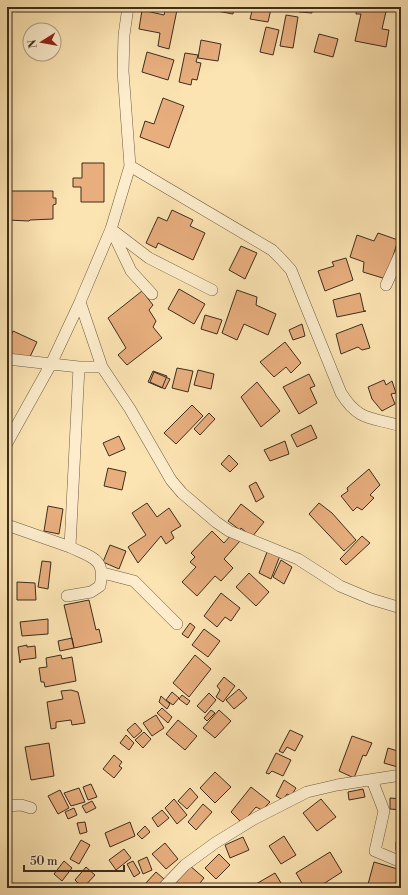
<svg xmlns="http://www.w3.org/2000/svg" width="408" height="895" viewBox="0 0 408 895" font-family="'Libre Bodoni',serif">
<rect width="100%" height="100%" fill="#fce4b2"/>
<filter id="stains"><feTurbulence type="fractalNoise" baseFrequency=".005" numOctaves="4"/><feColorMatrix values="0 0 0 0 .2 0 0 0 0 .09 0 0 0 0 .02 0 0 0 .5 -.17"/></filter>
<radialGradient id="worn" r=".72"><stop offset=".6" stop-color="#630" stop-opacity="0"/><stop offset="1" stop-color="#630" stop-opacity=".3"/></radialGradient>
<path fill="#e8ae7e" stroke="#3c2d1e" d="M166 7 177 10 169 49 158 46 160 33 139 29 142 10 164 15Z
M218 7H234L233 14 217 11Z
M253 7 271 9 268 22 250 19Z
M290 7H312V13L299 12V8Z
M357 7H387L382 29 389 30 386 47 355 41 361 14H356Z
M286 15 298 17 293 48 280 46Z
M266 27 279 30 273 55 260 52Z
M319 34 338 39 333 57 314 52Z
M201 40 221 44 218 61 198 58Z
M147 52 174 60 168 80 142 72Z
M185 53 198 55 196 62 201 63 197 80 192 79 191 85 179 82Z
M163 98 184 106 169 148 140 137 145 121 154 124Z
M82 163H104V202H81V187H73V178H82Z
M7 191H53V198H56V204L53 205V219L30 220 29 221 7 220Z
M172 210 193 220 190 226 205 233 193 260 158 243 156 248 146 243 158 217 167 221Z
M378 233 398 240 386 279 363 272 364 262 350 257 357 235 374 241Z
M241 246 257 253 245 279 229 270Z
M346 258 353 280 325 291 318 271 334 266 332 262Z
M179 289 205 304 194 324 168 309Z
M237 290 257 297 256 305 276 314 268 335 244 324 237 340 222 333Z
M142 291 153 305 149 310 156 321 153 327 162 338 127 365 118 355 126 348 108 318Z
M360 293 364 311H366L337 317 333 300Z
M205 315 222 320 217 334 201 329Z
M302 324 305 336 293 340 289 330Z
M362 324 370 348 362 350 358 347 341 354 336 334Z
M13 331 37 342 28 361 7 352V344Z
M285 342 301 363 291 373 286 367 274 377 260 362Z
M177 368 193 371 188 392 172 388Z
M198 370 214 374 211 389 194 385Z
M153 371 167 376 162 388 148 382Z
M154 372 170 379 165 389 150 382Z
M309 374 315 386 310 388 317 403 299 414 283 387Z
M384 380 386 385 392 381 396 393 391 394 395 404 382 411 372 399 368 387Z
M257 382 280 411 261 427 241 397Z
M192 405 203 416 176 444 164 433Z
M209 413 215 419 200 435 194 429Z
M311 425 317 438 297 447 291 435Z
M119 436 125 449 109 456 103 443Z
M285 441 289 454 270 461 264 450Z
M229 455 238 464 230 472 221 464Z
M108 468 126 472 122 490 104 486Z
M369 469 380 485 370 495 374 498 362 510 357 507 353 511 341 496 348 491 347 488Z
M256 482 264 497 256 502 249 486Z
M147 503 157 517 169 508 181 526 171 532 174 538 166 544 161 536 138 563 128 547 146 535 132 513Z
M319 503 332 513 356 540 344 551 309 514Z
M241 504 264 522 252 537 241 528 240 530 228 521Z
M48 506 63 509 59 534 44 531Z
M212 531 224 543 232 534 240 541 224 559 233 568 221 581 215 576 197 596 182 582 196 567 190 562 195 557 191 553Z
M362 536 370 543 346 565 340 559Z
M110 545 126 551 119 569 103 562Z
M267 552 281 553 271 579 259 573Z
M281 560 292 567 284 584 273 577Z
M42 561 51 562 48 589 38 587Z
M249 573 269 592 256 606 236 587Z
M17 582 35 583 36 600H17Z
M221 593 240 608 231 621 225 617 217 627 204 616Z
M89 600 96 630 99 629 102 642 74 648 64 605Z
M48 619V634L22 636 20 622Z
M190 623 195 627 188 638 182 634Z
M204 629 220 641 208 657 192 645Z
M72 638 74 648 60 651 58 641Z
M27 645V647L35 646 36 658 21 660 20 663 18 647Z
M61 655 62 659 72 657 76 681 45 687 44 682H41L39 668 47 667 46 658Z
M195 655 211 669 189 697 173 683Z
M224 677 235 686 223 702 216 697 220 690 217 686Z
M239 689 247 698 234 709 226 700Z
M71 690 78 692 85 723 72 725 71 720 56 722V728L51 729 47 702 63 699 61 691Z
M172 692 179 698 173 705 166 700Z
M209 693 216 700 205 713 197 706Z
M182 695 190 701 187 705 179 699Z
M161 696 170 704 167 709 159 702Z
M162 708 172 717 168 723 157 713Z
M211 710 215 713 207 721 204 718Z
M219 710 231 721 215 738 203 728Z
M156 715 164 728 152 736 143 723Z
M178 720 197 736 185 750 166 734Z
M135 723 142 731 134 738 127 730Z
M290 730 303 736 295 751 287 747 283 753 279 751Z
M144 732 151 739 143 748 135 740Z
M126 735 134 743 129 750 120 743Z
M352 736 372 743 366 756 363 755 354 778 339 771Z
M49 743 54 776 31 780 25 747Z
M388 748 401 752V768L384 763Z
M276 753 291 760 283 776 272 771 269 774 266 773Z
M114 755 122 762 119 766 122 768 114 778 103 769Z
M215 772 231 787 215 803 200 788Z
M284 780 296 788 291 796 287 794 283 800 276 796Z
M91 784 97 797 88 800 83 787Z
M251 787 270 802 262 810 256 807 242 823 231 812Z
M79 788 85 802 71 806 64 793Z
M190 788 198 797 187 809 178 801Z
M363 789 365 797 349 800 348 792Z
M60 790 69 808 58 814 48 796Z
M390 798 401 799V810L390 809Z
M174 799 187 815 177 824 165 808Z
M321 799 336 817 317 831 303 813Z
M92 801 96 808 86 813 82 806Z
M203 804 212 812 196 830 188 822Z
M74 808 77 815 68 819 65 812Z
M162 810 169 818 158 827 152 818Z
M85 822 87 832 80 834 77 823Z
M130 822 135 836 110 847 105 833Z
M145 826 150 832 142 839 137 834Z
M284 836 296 855 281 864 269 846Z
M243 837 249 850 230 858 225 845Z
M81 840 90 845 79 864 70 859Z
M396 842H401V858L396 850Z
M165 843 178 859 166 869 152 854Z
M124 849 131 858 116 870 109 860Z
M330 852 342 872 317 888H305L296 873Z
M219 854 230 865 216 879 205 868Z
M147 857 152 870 143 874 138 861Z
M64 861 72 868 62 881 54 874Z
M133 861 140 873 134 877 127 864Z
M374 862 401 870 398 888H367Z
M189 865 204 878 196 888H177L173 885Z
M86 867 95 875 83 888 75 880Z
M156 872 164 879 156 888H150L145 884Z
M275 873 284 888H258L256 884Z"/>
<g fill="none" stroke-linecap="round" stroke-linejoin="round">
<defs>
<path id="street" d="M130 166 272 250 281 259 291 270 341 393C359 422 372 417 401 426
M386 285 401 252
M152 294 131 271 111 229 149 258 212 290
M7 359 79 367H102L80 302
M102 367 130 409 171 480 182 493 216 522 229 531 298 559 340 586 371 599 401 608
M7 443 51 364 80 302 111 229 130 166 123 71 124 35 128 7
M7 525 70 547 79 367
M103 573 134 581 177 624
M67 596 91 592 100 586C106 558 92 558 70 547
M372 780 384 811 375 851 401 862
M7 806 21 805 31 808
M163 888 185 865 215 843 254 819 307 792 337 785 401 775"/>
</defs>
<use href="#street" stroke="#6c5b43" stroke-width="12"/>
<use href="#street" stroke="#fdedcd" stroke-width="11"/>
</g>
<rect width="408" height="895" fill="none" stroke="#fce4b2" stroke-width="24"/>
<rect x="8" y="8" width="392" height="879" fill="none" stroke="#3c2d1e" stroke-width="2"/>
<rect x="12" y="12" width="384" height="871" fill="none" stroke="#3c2d1e"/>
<g transform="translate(42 42) rotate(259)"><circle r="19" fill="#fdedcd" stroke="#b0a087"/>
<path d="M0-3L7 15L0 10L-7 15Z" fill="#8f2418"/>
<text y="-6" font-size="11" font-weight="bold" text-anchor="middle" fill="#3c2d1e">N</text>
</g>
<path d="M24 865v6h100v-6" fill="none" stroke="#3c2d1e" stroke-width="2"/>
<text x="30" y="865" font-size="12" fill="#3c2d1e" stroke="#fdedcd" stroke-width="3" paint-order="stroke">50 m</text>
<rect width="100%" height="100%" filter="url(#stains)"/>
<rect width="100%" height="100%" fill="url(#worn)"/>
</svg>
